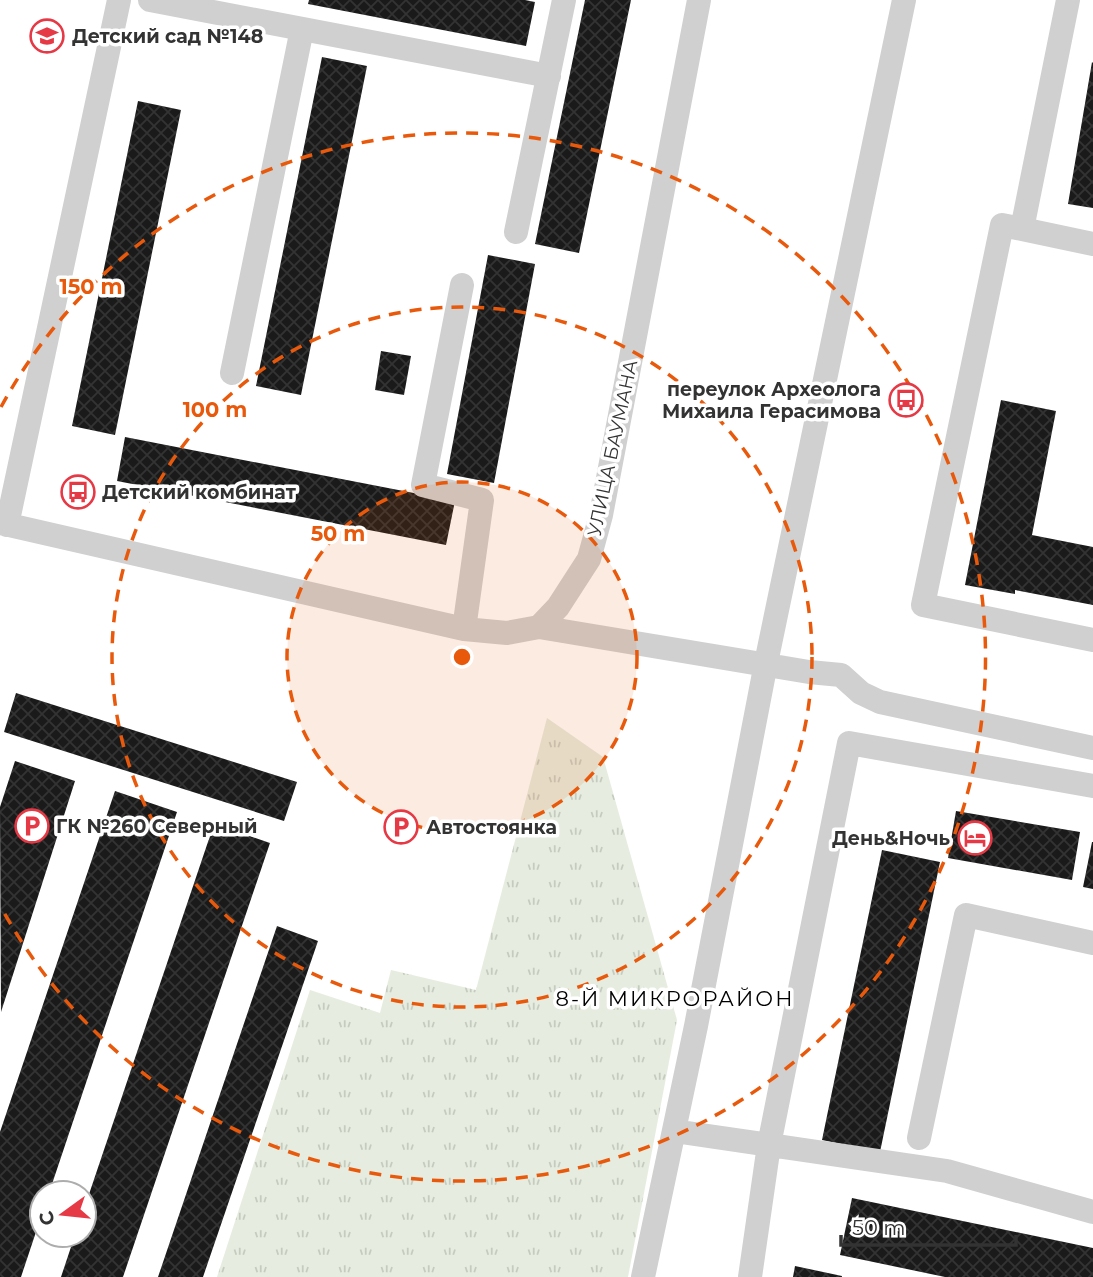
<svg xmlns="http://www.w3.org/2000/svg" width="1093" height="1277" viewBox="0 0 1093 1277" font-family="Montserrat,sans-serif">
<defs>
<pattern id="park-tufts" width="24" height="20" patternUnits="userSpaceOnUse" patternTransform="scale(1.75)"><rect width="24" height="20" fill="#e6ecdf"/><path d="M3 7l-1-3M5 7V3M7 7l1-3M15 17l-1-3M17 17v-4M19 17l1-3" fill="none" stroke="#c6cbc0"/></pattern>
<pattern id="building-cross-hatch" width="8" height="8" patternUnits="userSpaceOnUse" patternTransform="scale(1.75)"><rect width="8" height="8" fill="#1a1a1a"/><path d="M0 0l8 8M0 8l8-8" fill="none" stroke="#333"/></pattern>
</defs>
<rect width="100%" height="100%" fill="#fff"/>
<path fill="url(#park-tufts)" d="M547 718 603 757 677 1020 628 1277H217L310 990 380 1013 391 970 476 990Z"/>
<path fill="url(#building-cross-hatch)" d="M309 0H525L535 2 526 46 308 4Z
M585 0H631L579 253 535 244Z
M322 57 367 66 301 395 256 386Z
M1092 62 1093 63V208L1068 204Z
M138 101 181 110 115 435 72 426Z
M488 255 535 264 494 483 447 474Z
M381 351 411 356 404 395 375 390Z
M1001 400 1056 411 1032 535 1093 547V605L1015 590V594L965 585Z
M125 437 455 501 446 545 117 481Z
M16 693 297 782 284 821 4 732Z
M15 761 75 781 1 1012 0 807Z
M115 791 177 812 49 1193H42V1214L21 1277H0V1132Z
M956 811 1080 832 1072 880 948 858Z
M214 824 270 843 123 1277H61L75 1235H84V1209Z
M1092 842H1093V889L1083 887Z
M882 850 940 862 880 1152 822 1140Z
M277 926 318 941 203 1277H158Z
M852 1198 1093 1248V1277H945L840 1255Z
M795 1266 842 1276V1277H793Z"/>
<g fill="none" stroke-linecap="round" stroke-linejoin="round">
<path stroke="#d0d0d0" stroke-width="24" d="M150 0 549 76
M1068 0 1022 229 1093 244
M1022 229 1002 225 923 605 1093 640
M516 232 564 0
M462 285 423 485 482 500 464 629
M232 373 302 29
M0 523 464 629 507 633 539 627 558 607 589 559 601 515 699 0
M7 525 119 0
M539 627 809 672 841 675 861 693 880 702 1093 748
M674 1131 947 1171 1093 1212
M919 1138 966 915 1093 943
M643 1277 696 1026 766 663 904 0
M750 1277 769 1145 849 743 1093 786"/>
</g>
<circle cx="462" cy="657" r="175" fill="#e8590c" fill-opacity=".12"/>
<g fill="none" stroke="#e8590c" stroke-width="3.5" stroke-dasharray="12 9">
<circle cx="462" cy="657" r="175"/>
<circle cx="462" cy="657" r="350"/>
<path d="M1 407A524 524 0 1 1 1 907"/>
</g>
<defs>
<symbol id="school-ring" viewBox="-11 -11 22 22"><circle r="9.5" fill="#fff" stroke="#e63946" stroke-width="1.5"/><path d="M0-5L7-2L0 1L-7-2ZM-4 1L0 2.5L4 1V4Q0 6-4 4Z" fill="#e63946"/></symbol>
<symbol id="bus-ring" viewBox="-11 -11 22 22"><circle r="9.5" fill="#fff" stroke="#e63946" stroke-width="1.5"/><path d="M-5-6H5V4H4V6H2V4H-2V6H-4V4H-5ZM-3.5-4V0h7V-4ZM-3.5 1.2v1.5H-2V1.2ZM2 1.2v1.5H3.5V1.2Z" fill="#e63946"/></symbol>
<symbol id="parking-ring" viewBox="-11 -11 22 22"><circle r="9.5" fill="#fff" stroke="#e63946" stroke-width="1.5"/><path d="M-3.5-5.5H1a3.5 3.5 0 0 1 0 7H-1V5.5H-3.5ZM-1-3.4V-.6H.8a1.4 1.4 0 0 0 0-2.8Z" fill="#e63946"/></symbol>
<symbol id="hotel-ring" viewBox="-11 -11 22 22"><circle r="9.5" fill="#fff" stroke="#e63946" stroke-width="1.5"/><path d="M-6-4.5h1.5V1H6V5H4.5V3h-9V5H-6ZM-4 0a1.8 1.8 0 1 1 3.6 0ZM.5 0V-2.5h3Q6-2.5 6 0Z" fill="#e63946"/></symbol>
</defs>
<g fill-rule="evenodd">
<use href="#school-ring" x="28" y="17" width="38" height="38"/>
<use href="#bus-ring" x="887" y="381" width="38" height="38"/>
<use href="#bus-ring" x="59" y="473" width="38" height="38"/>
<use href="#parking-ring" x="13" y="807" width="38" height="38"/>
<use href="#parking-ring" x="382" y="808" width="38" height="38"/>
<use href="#hotel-ring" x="956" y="819" width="38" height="38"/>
</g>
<g text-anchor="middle" stroke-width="7" stroke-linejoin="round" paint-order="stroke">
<g font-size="19" font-weight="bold" fill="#333" stroke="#fff" text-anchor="start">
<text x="72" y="43">Детский сад №148</text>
<text x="881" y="396" text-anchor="end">переулок Археолога<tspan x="881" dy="22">Михаила Герасимова</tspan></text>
<text x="102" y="499">Детский комбинат</text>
<text x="56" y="833">ГК №260 Северный</text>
<text x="426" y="834">Автостоянка</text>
<text x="950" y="845" text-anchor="end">День&amp;Ночь</text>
</g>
<g font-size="19" fill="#333" stroke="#fff">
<text transform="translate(612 448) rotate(-78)" y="7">УЛИЦА БАУМАНА</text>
</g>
<g font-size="21" letter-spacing="2" fill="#000" stroke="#fff">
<text x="675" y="1006">8-Й МИКРОРАЙОН</text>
</g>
</g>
<circle cx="462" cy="657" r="10" fill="#e8590c" stroke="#fff" stroke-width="3.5"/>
<g font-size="21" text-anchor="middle" font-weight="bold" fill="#e8590c" stroke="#fff" stroke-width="7" stroke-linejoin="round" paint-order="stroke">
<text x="91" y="294">150 m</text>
<text x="215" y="417">100 m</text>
<text x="338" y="541">50 m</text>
</g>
<g transform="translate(63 1214) rotate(255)"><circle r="33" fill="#ffffff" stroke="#adadad" stroke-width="2"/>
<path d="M0-5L12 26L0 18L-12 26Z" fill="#e63946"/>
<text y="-10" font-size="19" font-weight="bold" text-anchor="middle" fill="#333333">С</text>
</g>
<path d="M841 1235v10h175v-10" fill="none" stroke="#333333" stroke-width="3.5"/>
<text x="852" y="1235" font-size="21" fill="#333333" stroke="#ffffff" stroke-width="5" paint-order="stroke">50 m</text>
</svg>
